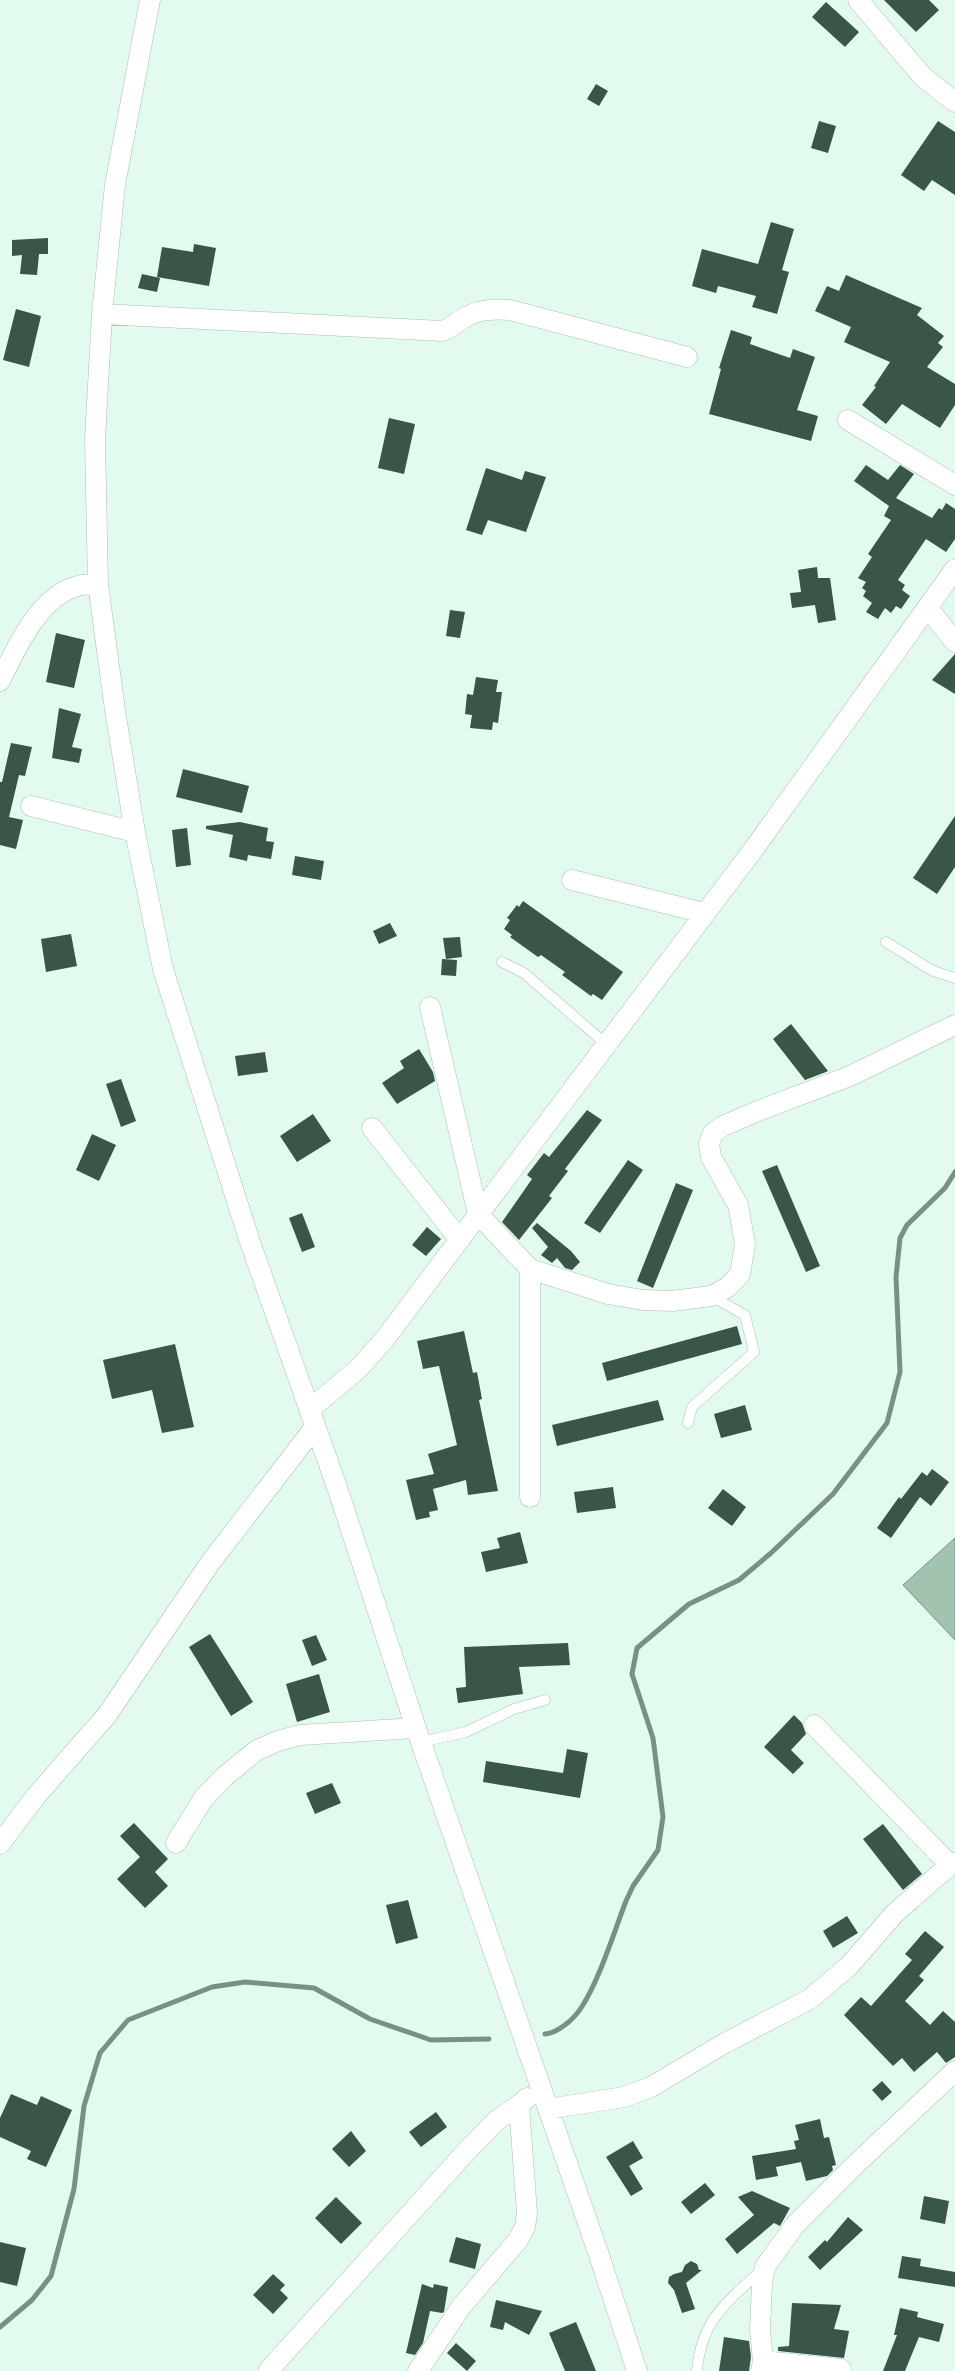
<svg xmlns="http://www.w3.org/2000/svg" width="955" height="2371" viewBox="0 0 955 2371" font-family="'Nunito Sans',sans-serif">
<rect width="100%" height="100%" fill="#e3fbee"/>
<path fill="#a3c3b1" stroke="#789183" d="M955 1538V1640L903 1585Z"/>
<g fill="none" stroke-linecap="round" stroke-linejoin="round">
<path stroke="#789183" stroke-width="5" d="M545 2034C558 2033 574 2019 581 2008 599 1981 614 1932 626 1901L633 1886 658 1850 663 1817 653 1738 632 1674 637 1648 689 1604 739 1580 771 1553 833 1494 887 1423 900 1372 896 1277 900 1238 907 1225 945 1188 955 1172
M0 2327 32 2300 51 2276 74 2189 84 2106 100 2053 128 2020 212 1987 245 1982 314 1988 370 2019 431 2040 489 2039"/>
</g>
<path fill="#395647" d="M884 0H929L939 10 916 32Z
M826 2 859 32 845 47 812 17Z
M596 84 608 91 599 106 587 99Z
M819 121 836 126 828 153 811 148Z
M938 121 955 132V195L932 180 924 191 901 175Z
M771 222 794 229 782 270 789 272 777 314 752 307 756 296 718 286 716 293 692 286 702 249 758 264Z
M48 238V254H39L37 275 20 274 22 255 12 256V240Z
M194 244 216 248 209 286 157 277 162 247 193 252Z
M142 274 160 278 157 292 138 288Z
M846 275 922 308 917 315 944 336 938 343 943 347 927 367 955 384V405L940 428 902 404 886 424 862 405 876 387 874 386 890 362 844 342 851 327 815 311 827 286 839 291Z
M16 309 41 316 29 367 3 360Z
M731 330 752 337 750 344 790 358 793 349 815 357 797 410 818 416 811 441 709 414 721 369 719 368Z
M389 418 415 424 404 474 378 468Z
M866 465 888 480 900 465 914 474 896 498 932 518 939 508 942 510 946 503 955 509V539L946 552 926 539 898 580 905 585 902 590 910 596 901 609 896 606 891 613 885 608 878 619 866 612 872 603 863 596 866 591 862 588 866 582 858 578 872 557 868 554 891 520 884 516 889 506 854 481Z
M486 468 522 480 525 471 546 477 526 532 488 520 482 535 466 530Z
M817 567 818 578H830L836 620 818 623 815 605 792 608 790 593 801 592 798 570Z
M450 610 465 612 460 638 446 636Z
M56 633 85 640 74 688 46 682Z
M955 654V694L932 680Z
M476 677 498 680 496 692H502L498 723 493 722 492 730 470 728 472 715 465 714 467 694 473 695Z
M59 708 81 714 72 747 82 749 79 763 52 758Z
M11 743 32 747 25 776 19 775 9 817 23 820 16 849 0 845V782H2Z
M183 769 249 786 242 813 176 797Z
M955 816V867L937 894 913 878Z
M240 822 268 828 266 841 274 842 271 859 248 855 247 861 229 857 233 835 206 829V826Z
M187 828 191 865 176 867 172 830Z
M295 856 324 861 321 880 292 875Z
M523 901 623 972 602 1000 593 994 591 996 562 975 565 972 541 955 538 957 510 937 512 935 504 929 510 920 507 918 517 905 519 907Z
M390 923 397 936 379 944 373 931Z
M71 934 77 966 46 972 41 939Z
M460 937 462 957 446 959 443 938Z
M442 959 457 960 456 976 441 975Z
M791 1024 828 1071 826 1072 805 1080 773 1039Z
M419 1049 433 1072 435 1081 397 1104 382 1083 404 1068 400 1061Z
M265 1052 268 1072 238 1076 235 1056Z
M121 1079 136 1121 121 1127 106 1084Z
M587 1110 602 1120 565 1169 568 1171 549 1196 552 1198 519 1240 502 1222 532 1179 527 1175 544 1153 549 1157Z
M313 1114 331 1141 297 1162 280 1136Z
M92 1134 116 1145 99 1181 76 1170Z
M628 1160 643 1170 600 1233 584 1223Z
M777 1165 820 1266 806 1272 762 1171Z
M676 1183 693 1190 653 1288 637 1281Z
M302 1213 315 1247 302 1252 289 1218Z
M537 1223 571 1251 580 1262 572 1270 565 1268 557 1258 552 1263 541 1255 548 1247 532 1228Z
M427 1227 441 1239 426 1256 412 1245Z
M737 1326 742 1344 607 1381 602 1363Z
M464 1331 473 1373 477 1372 482 1399 479 1400 498 1491 468 1495 466 1480 433 1489 438 1510 429 1512 430 1517 416 1520 406 1480 434 1474 428 1454 457 1445 439 1366 423 1369 417 1341Z
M175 1344 194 1427 162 1433 152 1390 112 1399 103 1360Z
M658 1400 664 1420 557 1446 552 1425Z
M745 1405 752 1430 721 1438 714 1414Z
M932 1469 949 1482 931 1506 920 1497 891 1538 877 1528 899 1497 901 1499 922 1472 927 1476Z
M613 1487 616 1508 577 1513 574 1492Z
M723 1489 746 1507 732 1526 708 1508Z
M520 1532 528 1563 486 1572 481 1552 500 1548 497 1538Z
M210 1634 253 1702 231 1716 189 1647Z
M316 1635 327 1660 312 1666 302 1640Z
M568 1643 570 1665 519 1667 523 1694 458 1703 456 1688 466 1687 464 1647Z
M319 1674 330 1712 297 1722 286 1684Z
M794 1715 802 1723 806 1734 791 1750 804 1763 793 1774 764 1747Z
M567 1749 588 1753 580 1798 483 1782 486 1761 563 1773Z
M332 1783 341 1803 315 1814 306 1793Z
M134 1823 168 1859 155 1872 168 1886 145 1908 117 1879 140 1857 120 1836Z
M883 1824 922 1874 903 1890 863 1839Z
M408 1900 418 1938 396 1944 386 1905Z
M847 1916 858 1933 833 1948 823 1931Z
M925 1931 944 1947 919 1976 924 1980 905 2001 930 2025 943 2011 955 2022V2057L946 2063 937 2052 914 2072 902 2058 893 2066 844 2015 861 1997 871 2006 912 1960 905 1954Z
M882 2081 892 2092 882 2101 872 2090Z
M11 2094 37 2105 41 2096 72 2110 46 2167 27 2159 31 2151 0 2137V2118Z
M436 2112 447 2127 421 2147 409 2132Z
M820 2119 824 2138 829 2137 836 2165 832 2166 833 2170 827 2176 806 2181 801 2162 776 2167 778 2176 756 2180 752 2156 796 2149 794 2141 799 2140 795 2125Z
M351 2131 366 2151 349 2167 332 2149Z
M633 2141 643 2158 629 2166 643 2189 631 2196 606 2157Z
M705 2183 715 2195 691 2214 681 2202Z
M752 2191 790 2208 780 2226 774 2223 737 2254 725 2239 754 2215 738 2197Z
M924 2196 949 2201 945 2224 920 2219Z
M336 2197 362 2223 341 2244 315 2218Z
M848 2217 863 2230 820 2270 808 2257 825 2240 827 2242Z
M456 2237 481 2244 475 2269 449 2262Z
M0 2242 26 2248 17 2286 0 2282Z
M902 2256 921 2259 920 2266 955 2272V2287L898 2278Z
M691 2261 697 2264 699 2270H702L686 2283 695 2309 682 2313 674 2290 668 2283 669 2277 674 2274 682 2272 685 2265Z
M273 2274 285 2285 280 2290 288 2298 273 2314 253 2295Z
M422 2284 433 2288 434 2284 448 2287 444 2312 442 2313 430 2311 423 2343 415 2355 406 2353Z
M496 2300 542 2311 529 2335 505 2322 503 2330 490 2327Z
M792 2303 841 2305 834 2329 849 2331 844 2358 778 2351V2347L789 2346Z
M900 2308 918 2312 917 2317 944 2324 939 2342 919 2337 905 2371H883L897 2335H894Z
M576 2322 596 2371H565L549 2333Z
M724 2337 749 2341 751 2357 749 2371H719Z
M456 2343 476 2361 467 2371 447 2353Z"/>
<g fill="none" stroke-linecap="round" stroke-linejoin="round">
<defs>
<path id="service" d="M886 942 933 971 955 978
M502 962 524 973 606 1044
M688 1423 692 1407 754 1352 745 1315 711 1296
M421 1742 466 1732 514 1709 545 1700
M697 2371C701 2320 727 2302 762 2270"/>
<path id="minor" d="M150 0 115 185 102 314 95 439 98 584 115 710 135 832 163 969 250 1242 337 1487 416 1728 599 2255 637 2371
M858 0 923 77 955 102
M102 314 442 331C452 328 457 321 466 317 480 309 495 309 510 310L687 357
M848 420 955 485
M928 608 955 642
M0 681C16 648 40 595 78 586 85 584 92 584 98 584
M31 806 135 832
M572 880 704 913
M430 1007 478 1214 530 1269 608 1294 643 1300 672 1301 711 1296 728 1287 740 1274 745 1244 738 1205 711 1157 709 1144 713 1133 723 1126 758 1111 850 1076 955 1025
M372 1128 460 1240
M530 1269V1497
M309 1410 358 1369 384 1340 756 846 955 569
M814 1725 950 1865
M176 1843 203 1799 224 1777 257 1750 278 1741 300 1735 416 1728
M0 1844 36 1796 107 1715 210 1563 315 1427
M548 2109 624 2097 651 2087 725 2043 810 1999 849 1966 895 1913 950 1865 955 1863
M763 2361 841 2369
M268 2371 464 2154 496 2121 519 2105
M418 2371 461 2307 518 2240 525 2227 527 2213 519 2105 527 2098
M761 2371 763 2361 760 2330 762 2284 765 2267 795 2225 856 2164 955 2071"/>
</defs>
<use href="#service" stroke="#a9c0b3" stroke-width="11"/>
<use href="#minor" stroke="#a9c0b3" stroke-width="21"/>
<use href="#service" stroke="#fff" stroke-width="10"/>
<use href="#minor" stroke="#fff" stroke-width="20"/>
</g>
</svg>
